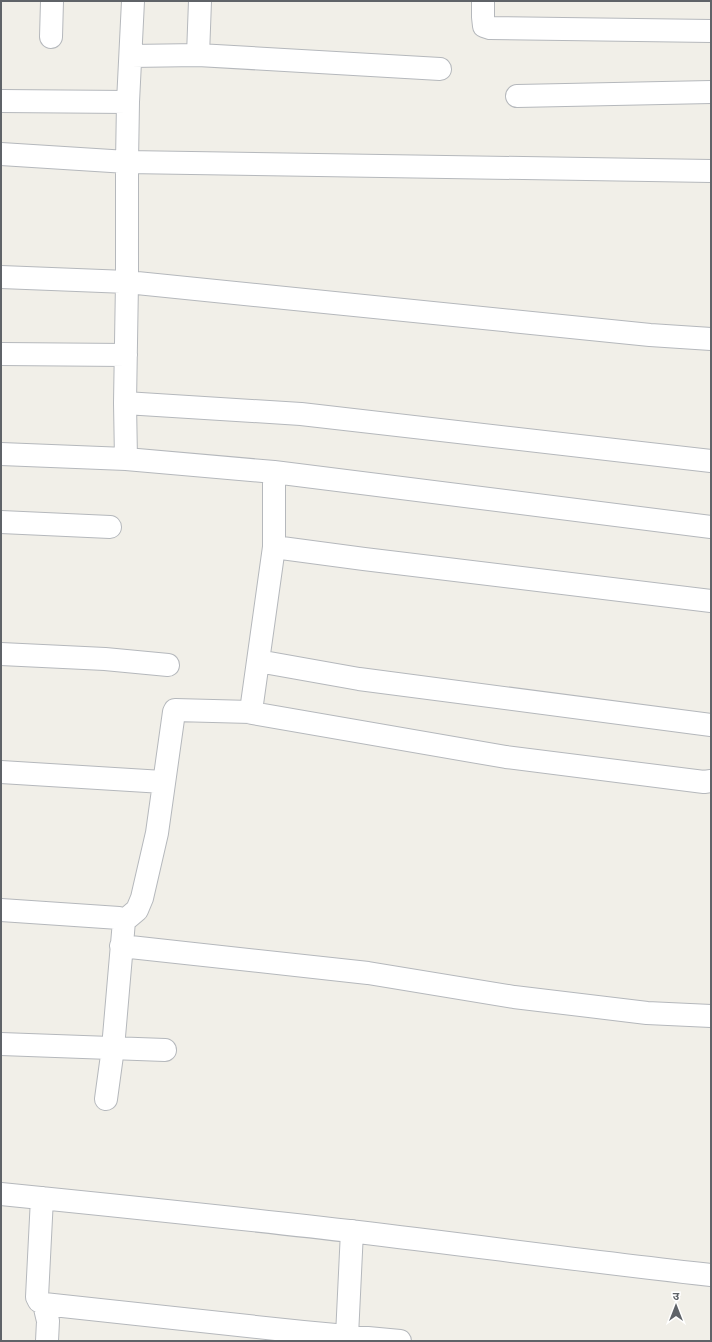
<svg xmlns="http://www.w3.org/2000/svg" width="712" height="1342" viewBox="0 0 712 1342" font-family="'Asap Condensed','Noto Sans Devanagari',sans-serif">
<rect width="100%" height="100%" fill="#f1efe8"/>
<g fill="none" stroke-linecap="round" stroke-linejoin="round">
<defs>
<path id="minor" d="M483 1V17L484 26 490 28 711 31
M51 37 52 1
M198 55 200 1
M131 56 198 55 440 69
M517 96 711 92
M1 101 128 102
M1 154 127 162 711 171
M1 277 127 282 650 335 711 339
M1 354 126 355
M125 403 301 414 711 461
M1 454 126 459 274 472 711 527
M126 459 125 403 127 282V162L128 102 133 1
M274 472V547L251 711 252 713 506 757 704 782 711 781
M1 522 110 527
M274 547 364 559 711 601
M1 654 105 659 168 665
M258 661 359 679 711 725
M1 772 163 782
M1 910 119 918 124 921
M121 946 368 973 514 997 647 1013 711 1016
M1 1044 165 1050
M106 1099 113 1048 124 921 137 910 142 898 157 833 174 712 175 710 251 712
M1 1194C120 1206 239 1218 358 1232 476 1246 593 1262 711 1275
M42 1198 37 1297 39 1301 44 1304 303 1332 400 1341
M44 1304 48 1321 47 1341
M347 1336 352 1231"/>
</defs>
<use href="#minor" stroke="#b5b8bc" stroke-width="24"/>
<use href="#minor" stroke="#fff" stroke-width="22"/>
</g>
<rect width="712" height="1342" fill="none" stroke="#5f6368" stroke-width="4"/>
<g transform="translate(676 1306)" stroke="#ffffff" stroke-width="3" paint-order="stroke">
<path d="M0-3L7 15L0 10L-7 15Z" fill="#5f6368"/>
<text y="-6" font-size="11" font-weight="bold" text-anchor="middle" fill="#5f6368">उ</text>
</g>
</svg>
